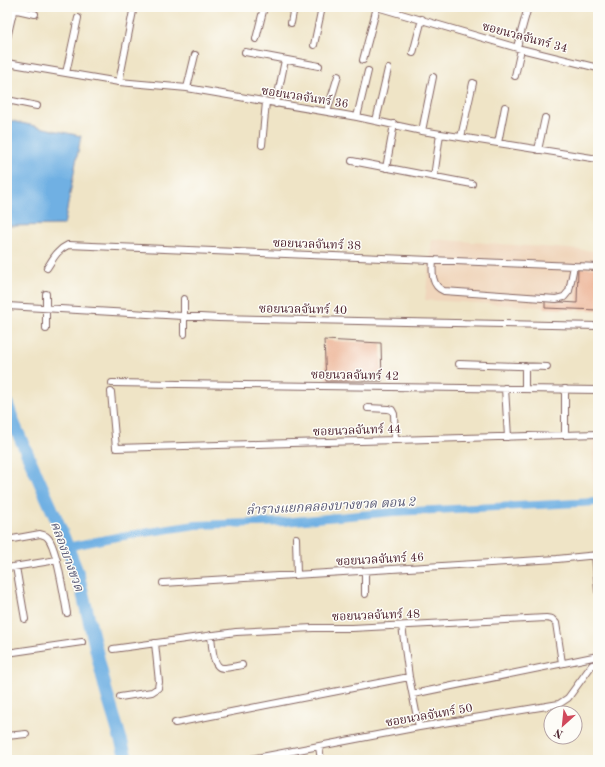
<svg xmlns="http://www.w3.org/2000/svg" width="605" height="767" viewBox="0 0 605 767" font-family="'Old Standard TT','Noto Serif Thai',serif">
<rect width="100%" height="100%" fill="#fdfcf7"/>
<filter id="ink" filterUnits="userSpaceOnUse"><feTurbulence type="fractalNoise" baseFrequency=".025" numOctaves="2"/><feDisplacementMap in="SourceGraphic" scale="8" xChannelSelector="R" yChannelSelector="G"/><feConvolveMatrix kernelMatrix="1 2 1 2 8 2 1 2 1" color-interpolation-filters="sRGB"/></filter>
<filter id="wash" filterUnits="userSpaceOnUse"><feTurbulence type="fractalNoise" baseFrequency=".012" numOctaves="4" result="noise"/><feDisplacementMap in="SourceGraphic" scale="16" xChannelSelector="R" yChannelSelector="G"/><feGaussianBlur stdDeviation="0.9" result="paint"/><feColorMatrix in="noise" values="0 0 0 0 0 0 0 0 0 0 0 0 0 0 0 0 0 1.4 0 .05"/><feComposite in="paint" operator="in"/></filter>
<g filter="url(#wash)">
<rect width="100%" height="100%" fill="#efe4c6"/>
<path fill="#f0d6bc" d="M432 239 598 251V310L425 300Z
M592 440H598V499H594Z"/>
<path fill="#6fb0e3" stroke="#5c6887" d="M7 120 81 136 64 225 7 226Z"/>
<g fill="none" stroke-linecap="round" stroke-linejoin="round">
<path stroke="#6fb0e3" stroke-width="8" d="M67 547 117 537 196 525 283 522 393 512 598 502"/>
<path stroke="#6fb0e3" stroke-width="13" d="M7 404 14 424 58 523 78 574 106 691 127 760"/>
</g>
<g id="blocks">
<path fill="#ebac8b" d="M578 268H598V310L545 308V301L577 303Z
M324 340 381 343 382 381H326Z"/>
</g>
</g>
<g filter="url(#ink)">
<use href="#blocks" fill-opacity="0" stroke="#846461" stroke-width="1"/>
<g fill="none" stroke-linecap="round" stroke-linejoin="round">
<defs>
<path id="street" d="M377 7 521 49 598 68
M291 23 294 7
M7 38 13 12 17 10 35 14
M256 39 264 7
M314 45 322 7
M517 47 528 7
M245 52 319 66
M413 53 422 19
M363 60 377 7
M7 63 119 82 187 88 357 117 422 131 598 159
M66 73 78 18
M515 76 521 49
M119 82 133 11
M187 88 195 55
M7 100 37 106
M276 104 285 60
M327 112 338 76
M357 117 368 71
M376 121 388 69
M422 131 433 77
M461 137 473 83
M498 143 505 107
M262 145 266 102
M538 150 545 118
M352 161 472 184
M386 168 394 124
M434 177 440 134
M433 260C432 272 431 286 444 291L556 299 564 297 569 291 574 266
M47 268C53 259 57 250 68 245L598 267
M7 306 218 318 598 326
M46 329V294
M184 334V299
M459 364 547 367
M112 383 598 390
M505 388 508 437
M525 389V366
M565 389V435
M111 392 116 448 598 434
M368 408 388 409 392 410 394 414 395 440
M296 538 297 575
M7 540 40 534C43 535 46 535 48 538 57 548 64 597 67 613
M595 555 598 591
M16 567 25 619
M7 568 57 560
M365 571V594
M163 583 557 559 598 555
M402 626 409 677 419 727
M211 635C212 644 212 668 223 668 229 668 236 666 242 665
M113 649 236 632 313 628H352L546 618 552 619 556 623 562 663
M7 653 82 642
M413 694 598 656
M120 697 152 692 158 688 159 682 155 643
M175 723 409 677
M7 736 26 734
M319 747 321 760
M246 760 419 727 559 704 568 698 592 665 598 664"/>
</defs>
<use href="#street" stroke="#846461" stroke-width="8"/>
<use href="#street" stroke="#fff" stroke-width="6"/>
</g>
</g>
<g text-anchor="middle" stroke-width="3" stroke-linejoin="round" paint-order="stroke">
<g font-size="12" fill="#4a1f2b" stroke="#fdfcf7">
<text transform="translate(525 37) rotate(15)" y="4">ซอยนวลจันทร์ 34</text>
<text transform="translate(305 97) rotate(9)" y="4">ซอยนวลจันทร์ 36</text>
<text transform="translate(317 244) rotate(2)" y="4">ซอยนวลจันทร์ 38</text>
<text transform="translate(303 309) rotate(1)" y="4">ซอยนวลจันทร์ 40</text>
<text transform="translate(355 375) rotate(1)" y="4">ซอยนวลจันทร์ 42</text>
<text transform="translate(357 430) rotate(-2)" y="4">ซอยนวลจันทร์ 44</text>
<text transform="translate(380 559) rotate(-3)" y="4">ซอยนวลจันทร์ 46</text>
<text transform="translate(376 615) rotate(-2)" y="4">ซอยนวลจันทร์ 48</text>
<text transform="translate(429 715) rotate(-10)" y="4">ซอยนวลจันทร์ 50</text>
</g>
<g font-size="13" font-style="italic" fill="#595975" stroke="#fdfcf7">
<text transform="translate(331 505) rotate(-3)" y="5">ลำรางแยกคลองบางขวด ตอน 2</text>
<text transform="translate(68 556) rotate(70)" y="5">คลองบางขวด</text>
</g>
</g>
<rect width="605" height="767" fill="none" stroke="#fdfcf7" stroke-width="24"/>
<g transform="translate(563 725) rotate(207)"><circle r="19" fill="#fdfcf7" stroke="#b5a4a5"/>
<path d="M0-3L7 15L0 10L-7 15Z" fill="#d1495b"/>
<text y="-6" font-size="11" font-weight="bold" text-anchor="middle" fill="#4a1f2b">N</text>
</g>
</svg>
